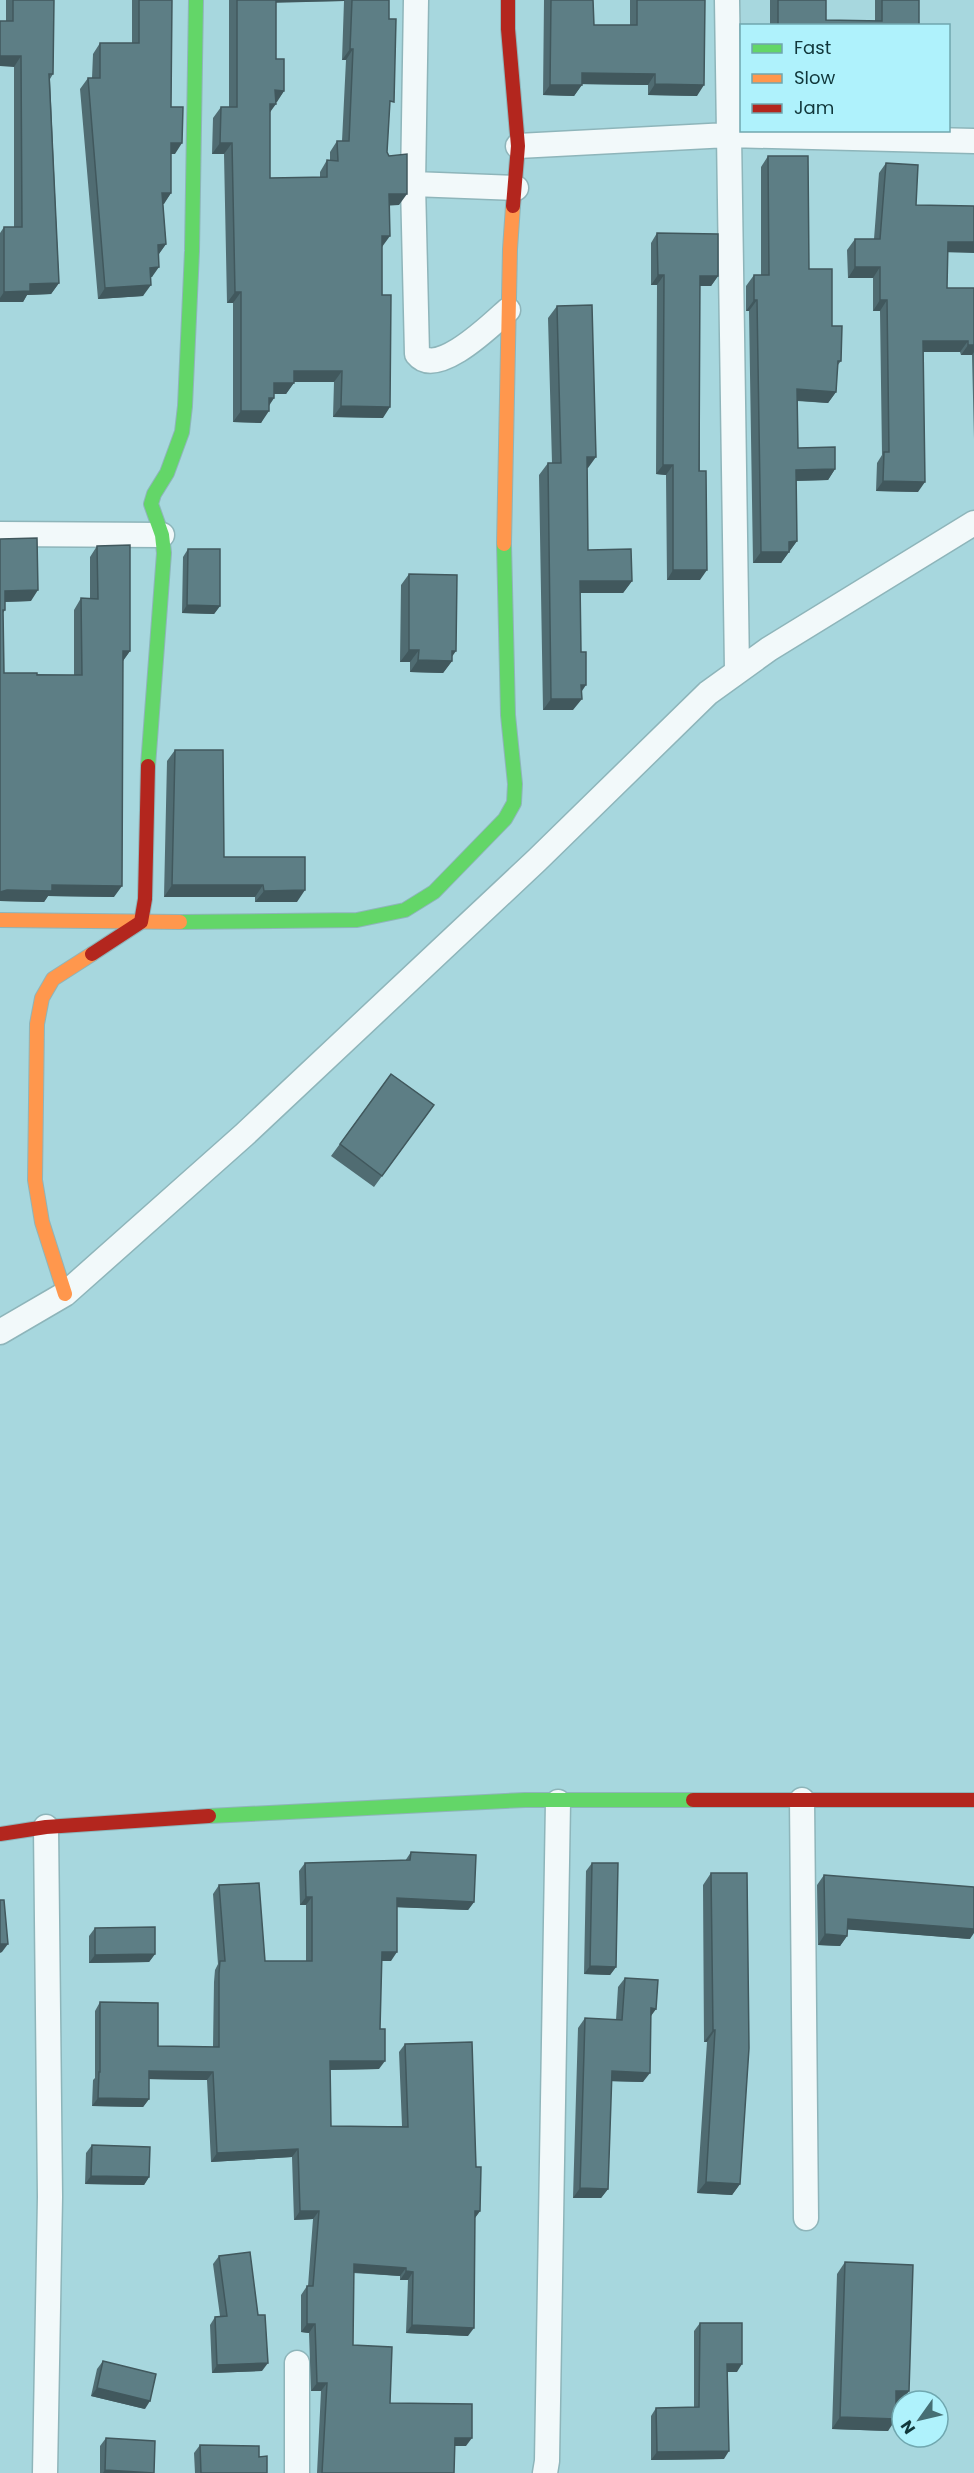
<svg xmlns="http://www.w3.org/2000/svg" width="974" height="2473" viewBox="0 0 974 2473" font-family="Poppins,sans-serif">
<rect width="100%" height="100%" fill="#a7d7de"/>
<g fill="none" stroke-linecap="round" stroke-linejoin="round">
<defs>
<path id="street" d="M416 0 413 184 417 354C437 379 492 324 508 310
M727 0 737 670
M518 146 728 135 974 141
M413 184 516 188
M0 534 162 535
M0 1332 65 1294 244 1135 537 860 708 693 769 649 974 523
M802 1800 806 2218
M45 2473 50 2197 46 1827
M297 2473V2363
M545 2473 547 2461 558 1802"/>
<path id="fast" d="M148 766 164 553 162 535 151 504 154 494 167 473 182 432 185 406 192 251 196 0
M180 922 357 920 405 910 434 892 505 819 514 803 515 784 508 715 504 544
M209 1816 525 1800H693"/>
<path id="slow" d="M504 544 510 249 513 206
M0 920 180 922
M65 1294 42 1222 35 1180 37 1024 42 998 53 979 92 954"/>
<path id="jam" d="M508 0V29L518 146 513 206
M92 954 141 922 145 899 148 766
M693 1800H974
M0 1834 46 1827 209 1816"/>
</defs>
<use href="#street" stroke="#8eb5ba" stroke-width="27"/>
<use href="#fast" stroke="#8eb5ba" stroke-width="16"/>
<use href="#slow" stroke="#8eb5ba" stroke-width="16"/>
<use href="#jam" stroke="#8eb5ba" stroke-width="16"/>
<use href="#street" stroke="#f2f9fa" stroke-width="24"/>
<use href="#fast" stroke="#63d668" stroke-width="14"/>
<use href="#slow" stroke="#ff974d" stroke-width="14"/>
<use href="#jam" stroke="#b3261e" stroke-width="14"/>
</g>
<path fill="#506c72" fill-rule="evenodd" d="M6 0H54L53 74 50 79 59 283 51 294 27 295 23 302H0V233L4 227H14V67L6 21Z
M132 0H172L171 107 175 154H171V193L163 204 166 244 159 254 152 277H150L143 296 98 299 80 89 88 78H92L93 54 100 43H132Z
M229 0H389V109L387 152 399 205H389L382 247 383 418 333 417 334 382H294L286 394H274V398L269 406 261 423 233 422V303H227L224 154H212L213 118 221 107H229ZM344 1 342 60H346L342 141H337L330 152V161L327 160 320 172V177L270 178V112L276 102 284 91 276 59V2Z
M544 0H593L594 25H630V0H705L697 96 648 95V85L582 84 574 96 543 95Z
M770 0H826V20L875 21V0H919V26H770Z
M768 156 809 269 832 326 841 361 837 366 836 392 828 403 797 401 798 448 835 469 828 480 796 481 797 541 781 563H753L749 311H746V286L754 275H761V167Z
M886 163 916 205 947 252V288H974V439L972 355H961L960 352H923L918 492 876 491 877 463 882 455 880 311H873V278H848L847 250 855 239H874L879 173Z
M657 233 718 276 711 286H700V580H667L666 475 656 474 657 285H651V243Z
M557 306 588 468H587L588 550 632 581 623 593H580L573 710H543L539 475 548 463H552L548 318Z
M0 539 31 601 5 602V610L3 613 4 673 74 675V610L81 598 90 599V557L97 546 130 651 123 661 114 897 48 896 44 902 0 901Z
M188 549 220 606 214 614 182 613 183 557Z
M409 574 452 657V661L443 673 410 672V662H400L401 585Z
M175 750 224 857 297 902H255V897H164L167 761Z
M391 1074 434 1105 374 1187 331 1156Z
M411 1852 474 1902 468 1910 397 1907 391 1961H381L379 2069 330 2070 331 2126H402L399 2052 405 2044 476 2167 480 2211 475 2218 468 2336 406 2333 408 2280H400V2276L353 2273V2345L390 2403 466 2446H454V2473H317L321 2391H311L309 2333 301 2332V2295L307 2286H308L313 2219 294 2220 292 2157 211 2162 207 2080 149 2079V2099L143 2107 92 2106 93 2080 95 2078V2011L100 2002 158 2046 213 2047 214 1982 215 1970 218 1964 213 1894 219 1885 265 1961H306V1905H300L299 1871 305 1863 405 1861Z
M592 1863 616 1967 610 1975 584 1974 586 1871Z
M711 1873 740 2184 732 2195 697 2193 707 2042H704L703 1885Z
M824 1875 970 1939 847 1929V1936L840 1946 818 1945 817 1885Z
M95 1928 155 1954 149 1962 89 1963V1936Z
M625 1978 656 2009 651 2016 643 2082 611 2081 608 2189 601 2198H573L578 2028 585 2018 616 2020 618 1987Z
M92 2145 149 2177 144 2185 85 2184 86 2153Z
M219 2256 258 2315 262 2371 212 2373 210 2325 215 2317 220 2316 213 2264Z
M845 2262 901 2403H896L888 2431 832 2429 837 2274Z
M700 2323 737 2372H727L724 2459 651 2460V2416L656 2408 694 2407V2331Z
M103 2361 145 2409 91 2396 97 2369Z
M106 2438 154 2473H100V2446Z
M200 2445 259 2457 267 2473H195L194 2453Z"/>
<path fill="#41585d" d="M270 0H345L344 1 268 3Z
M350 49H353L346 60H342Z
M0 56H21L14 67 0 66Z
M582 73 655 74 648 85 575 84Z
M655 84 704 85 697 96 648 95Z
M550 85H582L574 96 543 95Z
M275 90 284 91 277 102H268Z
M270 104H276L268 115Z
M171 143H182L175 154H164Z
M220 143H232L224 154H212Z
M162 193H171L164 204H154Z
M389 194H407L399 205 382 206Z
M382 236H390L382 247Z
M948 242H974V253L940 252Z
M166 244 158 255V245Z
M159 267 152 277 142 278 150 268Z
M855 267H880L873 278H848Z
M658 275H664L657 285H651Z
M700 276H718L711 286H693Z
M59 283 51 294 27 295 23 302H0V298L4 292 30 284Z
M151 285 143 296 98 299 105 288Z
M235 292H241L233 303H227Z
M754 300H757L749 311H746Z
M880 300H887L880 311H873Z
M923 341H968L960 352H915Z
M968 345H974V352L972 355H961Z
M294 371H342L334 382H286Z
M274 383H294L286 394H266Z
M797 389 836 392 828 403 790 400Z
M269 398H274L266 409Z
M341 406 390 407 383 418 333 417Z
M241 411H269L261 423 233 422Z
M587 457H596L588 468 578 469Z
M663 465H673L666 475 656 474Z
M835 469 828 480 788 481 796 470Z
M883 481 925 482 918 492 876 491Z
M797 541 781 563H753L761 552 789 542Z
M673 570H707L700 580H667Z
M580 581H632L623 593H572Z
M38 590 31 601 0 602 5 591Z
M187 605 220 606 214 614 182 613Z
M409 650H419L410 662H400Z
M123 651H130L122 662Z
M452 651H456L449 661H452L443 673 410 672 418 660Z
M581 685H586L578 697Z
M551 699H582L573 710H543Z
M52 885 122 886 114 897 48 896 44 902 0 901V892L7 890Z
M172 885H263L255 897H164Z
M305 890 297 902H255L264 891Z
M306 1897H312L306 1905H300Z
M397 1898 474 1902 468 1910 391 1907Z
M848 1919 974 1929V1933L970 1939 841 1929Z
M825 1934 847 1936 840 1946 818 1945Z
M0 1944H8L2 1952 0 1953Z
M382 1952H397L391 1961H376Z
M155 1954 149 1962 89 1963 95 1955Z
M590 1966 616 1967 610 1975 584 1974Z
M651 2008 656 2009 649 2018Z
M713 2030H715L707 2042H704Z
M330 2061H385L379 2069 324 2070Z
M149 2071 213 2072 207 2080 143 2079Z
M612 2071 650 2073 643 2082 605 2081Z
M98 2098 149 2099 143 2107 92 2106Z
M298 2149 292 2157 211 2162 217 2153Z
M91 2176 149 2177 144 2185 85 2184Z
M706 2182 740 2184 732 2195 697 2193Z
M580 2188 608 2189 601 2198H573Z
M300 2211H319L313 2219 294 2220Z
M475 2211H480L474 2219Z
M354 2264 406 2268 400 2276 348 2272Z
M406 2271 413 2272 408 2280H400Z
M307 2324H315L309 2333 301 2332Z
M412 2325 474 2328 468 2336 406 2333Z
M268 2363 262 2371 212 2373 217 2365Z
M727 2364H742L737 2372H722Z
M317 2383H327L321 2391H311Z
M97 2388 150 2401 145 2409 91 2396Z
M896 2391H909L901 2403 888 2402Z
M840 2417 896 2419 888 2431 832 2429Z
M455 2438H472L466 2446H449Z
M729 2451 724 2459 651 2460 657 2452Z
M105 2470 154 2473H103Z"/>
<path fill="#5d7e85" stroke="#41585d" stroke-width="1.5" d="M13 0H54L53 74H49L59 283 30 284V291L4 292V227H22L21 56H0V21H13Z
M139 0H172L171 107H183L182 143H171V193H162L166 244 158 245 159 267 150 268 151 285 105 288 88 78H100V43H139Z
M237 0H276V59H284V91L275 90 276 104H270V178L327 177V160L338 161 337 141H349L353 49H350L352 0H389V19H396L394 102 390 101 387 152 389 156 407 154V194H389L390 236H382V295H391L390 407 341 406 342 371H294V383H274V398H269V411H241V292H235L232 143H220L221 107H237Z
M551 0H593L594 25H637V0H705L704 85 655 84V74L582 73V85H550Z
M778 0H826V20L882 21V0H919V26H778Z
M768 156H808L809 269H832V326H842L841 361H838L836 392 797 389 798 448 835 447V469L796 470 797 541 789 542V552H761L757 300H754V275H769Z
M886 163 918 165 916 205 974 206V242H948L947 288H974V345H968V341H923L925 482 883 481 884 452H889L887 300H880V267H855V239H880Z
M657 233 718 234V276H700L699 471H706L707 570H673V465H663L664 275H658Z
M592 305 596 457H587L588 550 631 549 632 581H580L581 652H586V685H581L582 699H551L548 463H561L557 306Z
M37 538 38 590 5 591V610H3L4 673H37V675H82L81 598 98 599 97 546 130 545V651H123L122 886 52 885V891L7 890 0 892V539Z
M188 549H220V606L187 605Z
M409 574 457 575 456 651H452V661L418 660 419 650H409Z
M175 750H223L224 857H305V890L264 891 263 885H172Z
M391 1074 434 1105 382 1176 340 1144Z
M411 1852 476 1855 474 1902 397 1898V1952H382L380 2029H385V2061H330L331 2126 408 2127 405 2044 472 2042 476 2167H481L480 2211H475L474 2328 412 2325 413 2272 406 2271V2268L354 2264 353 2345 392 2347 390 2403 472 2404V2438H455L454 2473H322L327 2383H317L315 2324H307V2286H313L319 2211H300L298 2149 217 2153 213 2072 149 2071V2099L98 2098 99 2072H100V2002L158 2003V2046L219 2047V1973L220 1961H225L219 1885 259 1883 265 1961H312V1897H306L305 1863 410 1860Z
M592 1863H618L616 1967 590 1966Z
M711 1873H747L749 2048 740 2184 706 2182 715 2030H713Z
M824 1875 974 1887V1929L848 1919 847 1936 825 1934Z
M0 1900H4L8 1944H0Z
M155 1927V1954L95 1955V1928Z
M625 1978 658 1980 656 2009 651 2008 650 2073 612 2071 608 2189 580 2188 585 2018 622 2020Z
M92 2145 150 2147 149 2177 91 2176Z
M250 2252 258 2315H265L268 2363 217 2365 215 2317 227 2316 219 2256Z
M845 2262 913 2265 909 2391H896V2419L840 2417Z
M700 2323H742V2364H727L729 2451 657 2452 656 2408 699 2407Z
M103 2361 156 2374 150 2401 97 2388Z
M106 2438 155 2441 154 2473 105 2470Z
M200 2445 259 2446V2457L267 2456V2473H201Z"/>
<rect x="740" y="24" width="210" height="108" fill="#aff2fc" stroke="#70a7af" stroke-width="1.5"/>
<rect x="752" y="44" width="30" height="9" fill="#63d668" stroke="#70a7af" stroke-width="1.5"/>
<text x="794" y="54" font-size="18" fill="#11373b">Fast</text>
<rect x="752" y="74" width="30" height="9" fill="#ff974d" stroke="#70a7af" stroke-width="1.5"/>
<text x="794" y="84" font-size="18" fill="#11373b">Slow</text>
<rect x="752" y="104" width="30" height="9" fill="#b3261e" stroke="#70a7af" stroke-width="1.5"/>
<text x="794" y="114" font-size="18" fill="#11373b">Jam</text>
<g transform="translate(920 2419) rotate(236)"><circle r="28" fill="#aff2fc" stroke="#70a7af" stroke-width="1.5"/>
<path d="M0-4.5L10 22L0 15L-10 22Z" fill="#466f74"/>
<text y="-9" font-size="16" font-weight="bold" text-anchor="middle" fill="#11373b">N</text>
</g>
</svg>
